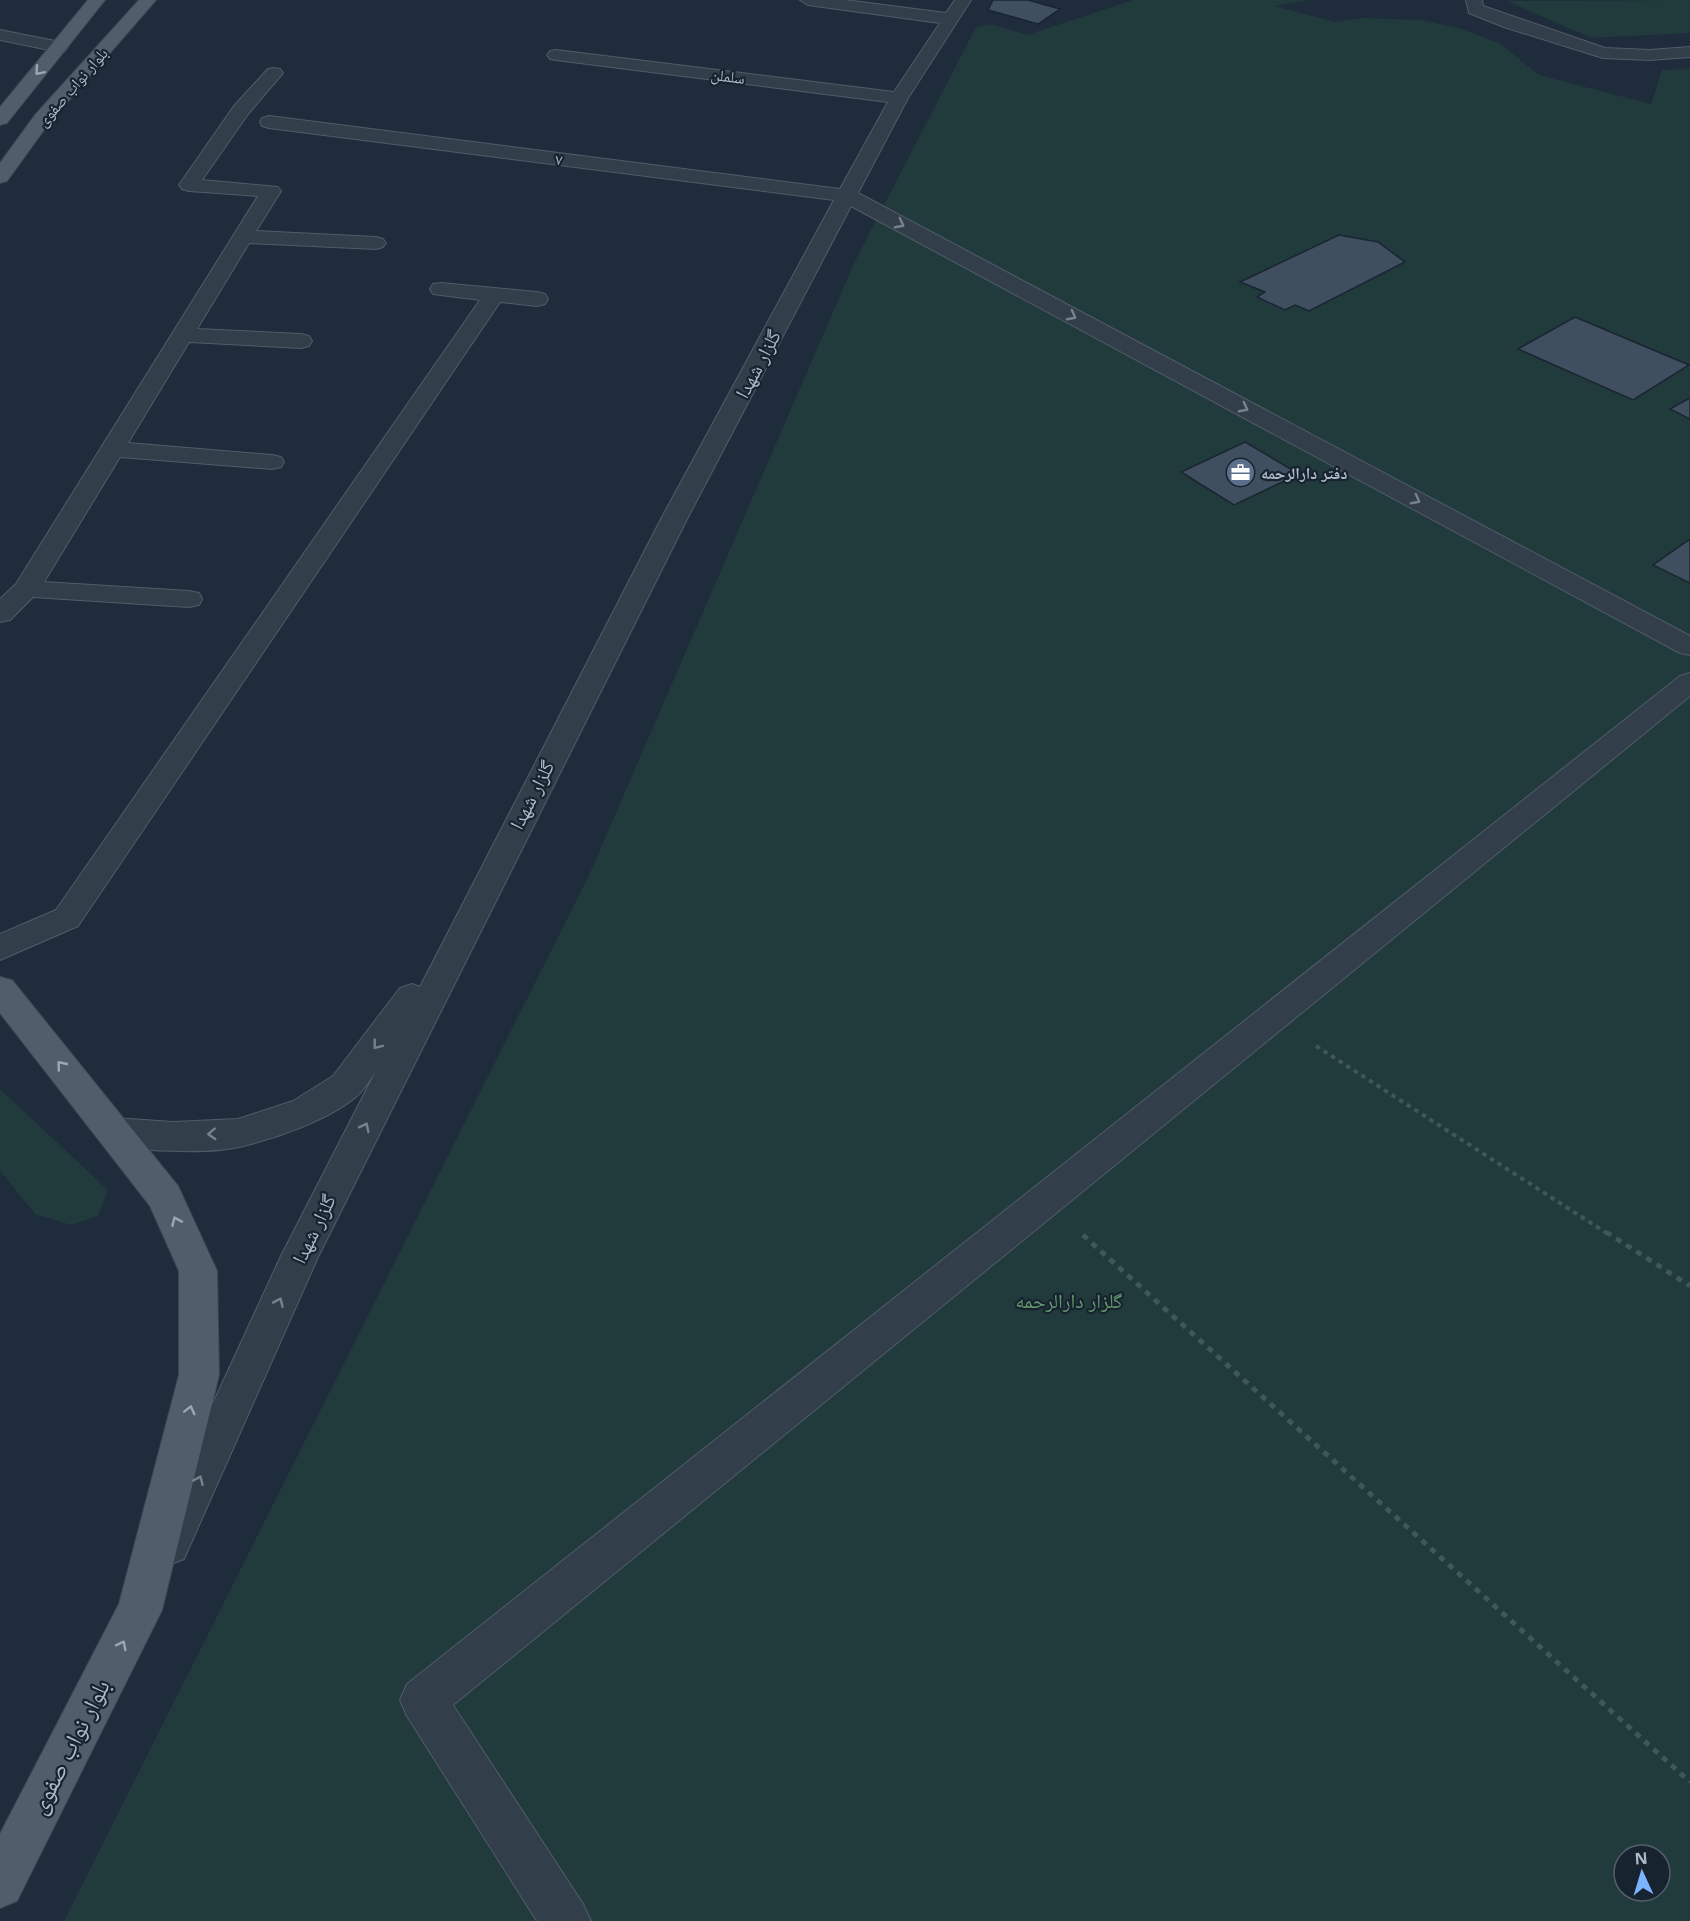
<svg xmlns="http://www.w3.org/2000/svg" width="1690" height="1921" viewBox="0 0 1690 1921" font-family="'Open Sans','Noto Naskh Arabic',sans-serif">
<rect width="100%" height="100%" fill="#1f2c3b"/>
<path fill="#213a3c" fill-rule="evenodd" d="M1133 0H1310L1275 6 1335 22 1362 18 1421 20 1459 28 1499 43 1539 75 1651 104 1662 70 1690 69V1921H64L589 875 855 261 976 27 990 24 1027 35ZM1624 1855H1660V1891H1624Z
M1690 0V33L1591 38 1507 1Z
M0 1089 108 1190 98 1216 71 1225 35 1214 0 1171Z"/>
<path fill="#404f60" stroke="#1a2532" stroke-width="1.5" d="M993 0H1028L1060 9 1038 24 988 10Z
M1339 235 1378 242 1405 262 1309 311 1295 305 1285 310 1257 297 1265 292 1240 282Z
M1575 317 1689 365 1633 400 1518 349Z
M1690 398V419L1670 409Z
M1245 442 1299 474 1234 505 1181 472Z
M1690 539V583L1653 565Z"/>
<g fill="none" stroke-linecap="round" stroke-linejoin="round">
<defs>
<path id="minor" d="M800 0H845L946 13 955 0H971L908 98 858 193 1690 636V655L1680 653 851 206 686 521 318 1257 184 1559 169 1565 154 1559 148 1545 154 1531 281 1256 376 1071C370 1079 364 1090 357 1096 329 1120 274 1139 239 1147 210 1154 131 1152 102 1142L97 1132 102 1122 115 1118 173 1122 238 1119 293 1101 333 1076 400 988 412 984 420 987 660 521 834 200 269 128 262 126 260 122 262 118 269 116 840 189 888 102 556 60 550 59 547 55 550 51 556 50 894 92 940 23 808 5Z
M1466 0H1482L1483 6 1605 48 1650 50 1690 47V57L1650 60 1603 58 1504 27 1469 13Z
M0 30 65 43 68 47 65 51 59 52 0 40Z
M274 68 280 69 283 73 248 114 202 180 278 187 281 191 256 231 376 237 383 239 386 243 383 247 376 249 249 243 197 329 301 334 309 336 312 341 309 346 301 348 189 342 128 443 272 455 281 457 284 462 281 467 272 469 120 457 44 582 189 591 199 593 202 599 199 605 189 607 33 597 10 620 0 622V599L16 584 258 196 189 191 182 189 179 185 234 106 268 69Z
M441 283 537 292 545 294 548 299 545 304 537 306 500 302 78 926 0 960V934L56 910 480 300 433 294 430 289 433 284Z
M1690 673V696L453 1705 583 1904 591 1921H537L407 1716 400 1700 407 1684 1680 676Z"/>
<path id="major" d="M88 0H105L7 123 0 125V107Z
M139 0H156L49 123 7 181 0 183V163L35 115Z
M0 977 12 980 178 1186 217 1271 219 1375 162 1610 17 1901 0 1908V1834L119 1604 179 1375V1271L150 1206 0 1013Z"/>
</defs>
<use href="#minor" stroke="#515c69" stroke-width="2"/>
<use href="#major" stroke="#3c4754" stroke-width="2"/>
<path stroke="#3f5759" stroke-width="4" stroke-dasharray="4.5 4.5" stroke-linecap="butt" d="M1316 1046 1608 1234"/>
<path stroke="#3f5759" stroke-width="5" stroke-dasharray="6 6" stroke-linecap="butt" d="M1606 1232 1690 1286
M1083 1235 1690 1782"/>
<use href="#minor" fill="#333e4b" fill-rule="evenodd"/>
<use href="#major" fill="#515d6b" fill-rule="evenodd"/>
</g>
<defs><path id="oneway-chevron" d="M-2-3.5L2.5 0L-2 3.5" fill="none" stroke-width="1.6" stroke-linecap="round" stroke-linejoin="round" transform="scale(1.5)"/></defs>
<g stroke="#9ba7b5">
<use href="#oneway-chevron" transform="translate(39 71) rotate(131)"/>
<use href="#oneway-chevron" transform="translate(61 1065) rotate(-129)"/>
<use href="#oneway-chevron" transform="translate(176 1221) rotate(-114)"/>
<use href="#oneway-chevron" transform="translate(190 1410) rotate(-76)"/>
<use href="#oneway-chevron" transform="translate(122 1645) rotate(-63)"/>
</g>
<g stroke="#77828f">
<use href="#oneway-chevron" transform="translate(900 224) rotate(28)"/>
<use href="#oneway-chevron" transform="translate(1072 316) rotate(28)"/>
<use href="#oneway-chevron" transform="translate(1244 408) rotate(28)"/>
<use href="#oneway-chevron" transform="translate(1416 500) rotate(28)"/>
<use href="#oneway-chevron" transform="translate(377 1045) rotate(128)"/>
<use href="#oneway-chevron" transform="translate(365 1127) rotate(-63)"/>
<use href="#oneway-chevron" transform="translate(212 1134) rotate(177)"/>
<use href="#oneway-chevron" transform="translate(279 1302) rotate(-66)"/>
<use href="#oneway-chevron" transform="translate(199 1480) rotate(-66)"/>
</g>
<defs>
<symbol id="office-disc" viewBox="-11 -11 22 22"><circle r="9.5" fill="#5c6f8a" stroke="#182330"/><path d="M-6-3h4V-5.5h4V-3h4V5H-6ZM-1-4.5V-3h2v-1.5ZM-6 0V1H6V0Z" fill="#fff"/></symbol>
</defs>
<g fill-rule="evenodd">
<use href="#office-disc" x="1224" y="456" width="33" height="33"/>
</g>
<g text-anchor="middle" stroke-width="4.5" stroke-linejoin="round" paint-order="stroke">
<g font-size="16" fill="#aeb9c7" stroke="#182330">
<text transform="translate(728 76) rotate(7)" y="6">سلملن</text>
<text transform="translate(72 87) rotate(-49)" y="6">بلوار نواب صفوی</text>
<text transform="translate(559 159) rotate(7)" y="6">۷</text>
</g>
<g font-size="16" font-weight="bold" fill="#aeb9c7" stroke="#182330" text-anchor="start">
<text x="1261" y="479">دفتر دارالرحمه</text>
</g>
<g font-size="20" fill="#aeb9c7" stroke="#182330">
<text transform="translate(758 364) rotate(-62)" y="7">گلزار شهدا</text>
<text transform="translate(532 795) rotate(-63)" y="7">گلزار شهدا</text>
<text transform="translate(314 1229) rotate(-64)" y="7">گلزار شهدا</text>
</g>
<g font-size="20" fill="#639a6d" stroke="#182330">
<text x="1069" y="1308">گلزار دارالرحمه</text>
</g>
<g font-size="24" fill="#aeb9c7" stroke="#182330">
<text transform="translate(70 1747) rotate(-63)" y="8">بلوار نواب صفوی</text>
</g>
</g>
<g transform="translate(1642 1873) rotate(356)"><circle r="28" fill="#182330" stroke="#545f6c" stroke-width="1.5"/>
<path d="M0-4.5L10 22L0 15L-10 22Z" fill="#7bb3ff"/>
<text y="-9" font-size="16" font-weight="bold" text-anchor="middle" fill="#aeb9c7">N</text>
</g>
</svg>
